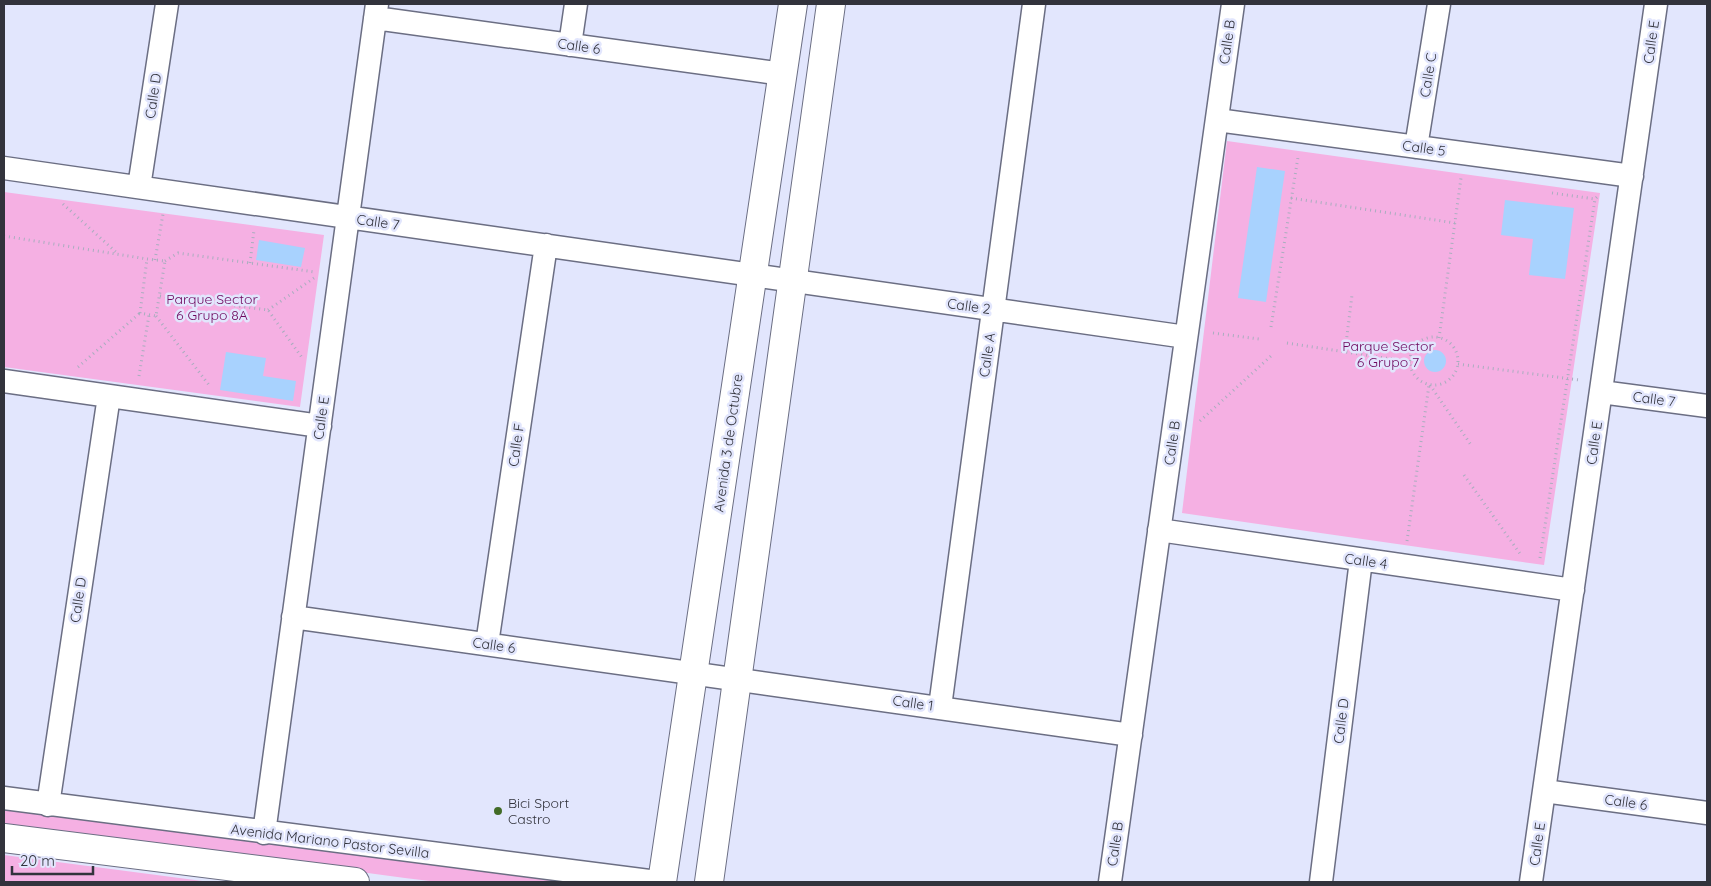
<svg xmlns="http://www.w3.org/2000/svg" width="1711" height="886" viewBox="0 0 1711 886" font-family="Quicksand,sans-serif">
<rect width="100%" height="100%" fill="#e2e6fd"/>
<path fill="#f5b0e3" d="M1227 141 1600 193 1544 565 1182 513Z
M4 192 324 235 300 407 4 367Z
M4 804 588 882H438L405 878 4 824Z
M4 855 210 882H4Z"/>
<path fill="#a8d2fe" d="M1257 167 1285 171 1266 302 1238 298Z
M1505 200 1574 208 1565 279 1529 275 1533 239 1501 235Z
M259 240 305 248 301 267 256 260Z
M1424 361a11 11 0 1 1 22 0a11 11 0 1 1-22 0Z
M226 352 266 358 263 376 296 381 293 401 220 390Z"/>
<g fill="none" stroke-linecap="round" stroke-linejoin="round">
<defs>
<path id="minor" d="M375 18 783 74
M570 45 576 4
M1217 120 1632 176
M1416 147 1439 4
M4 168 1186 337
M139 187 167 4
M4 381 320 426
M1601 392 1707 406
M1159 530 1573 590
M293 617 1131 735
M487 644 546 245
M940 707 1034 4
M1544 791 1707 813
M4 798 657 882
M48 805 109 396
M264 833 377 4
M1110 882 1233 4
M1321 882 1361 560
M1531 882 1656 4"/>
<path id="tertiary" d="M662 882 793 4
M709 882 831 4"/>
<path id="secondary" d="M4 838 355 882"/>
</defs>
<use href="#minor" stroke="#6b6e83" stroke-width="25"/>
<use href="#tertiary" stroke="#6b6e83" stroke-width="30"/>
<use href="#secondary" stroke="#6b6e83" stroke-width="30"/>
<path stroke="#aaadbf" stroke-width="3" stroke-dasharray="1 4" stroke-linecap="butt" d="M1552 193 1595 199 1597 197
M1291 198 1455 223
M63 204 117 253
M4 236 147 259
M147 259 165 261 156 316 140 313Z
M155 260 163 214
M165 261 178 253 315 272
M250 263 254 230
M160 296 268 310 303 359
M268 310 314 278
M156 316 209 385
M1271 327 1298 157
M1213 333 1259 339
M1410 361a24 24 0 1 1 48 0a24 24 0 1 1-48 0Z
M1439 338 1461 178
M1287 343 1411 362
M1345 352 1352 295
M1458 364 1579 380
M78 367 140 313
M139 376 149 315
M1430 385 1471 445
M1200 421 1272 355
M1464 475 1521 555
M1407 541 1429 385
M1540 558 1595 199"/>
<use href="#minor" stroke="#fff" stroke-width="22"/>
<use href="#tertiary" stroke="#fff" stroke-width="28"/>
<use href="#secondary" stroke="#fff" stroke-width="28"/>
</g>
<circle fill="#426b27" stroke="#e2e6fd" stroke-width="2" cx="498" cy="811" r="5"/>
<g text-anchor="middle" stroke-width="5" stroke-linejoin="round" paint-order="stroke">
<g font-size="14" fill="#32333c" stroke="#e2e6fd">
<text transform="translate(1227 42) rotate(-82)" y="5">Calle B</text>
<text transform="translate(1651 42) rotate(-82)" y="5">Calle E</text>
<text transform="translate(579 46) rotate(8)" y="5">Calle 6</text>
<text transform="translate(1428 75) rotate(-81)" y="5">Calle C</text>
<text transform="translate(153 96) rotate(-82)" y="5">Calle D</text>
<text transform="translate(1424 148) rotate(8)" y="5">Calle 5</text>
<text transform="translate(378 222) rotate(8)" y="5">Calle 7</text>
<text transform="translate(969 306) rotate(8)" y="5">Calle 2</text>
<text transform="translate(987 355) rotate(-82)" y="5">Calle A</text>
<text transform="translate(1654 399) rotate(7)" y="5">Calle 7</text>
<text transform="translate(321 418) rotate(-82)" y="5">Calle E</text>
<text transform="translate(728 443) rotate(-82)" y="5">Avenida 3 de Octubre</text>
<text transform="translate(1172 443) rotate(-82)" y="5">Calle B</text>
<text transform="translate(1594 443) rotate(-82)" y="5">Calle E</text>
<text transform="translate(516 445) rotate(-82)" y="5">Calle F</text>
<text transform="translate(1366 561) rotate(8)" y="5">Calle 4</text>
<text transform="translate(78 600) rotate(-82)" y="5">Calle D</text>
<text transform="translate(494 645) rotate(8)" y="5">Calle 6</text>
<text transform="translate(913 703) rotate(8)" y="5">Calle 1</text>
<text transform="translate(1341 721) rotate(-83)" y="5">Calle D</text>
<text transform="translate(1626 802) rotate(8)" y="5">Calle 6</text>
<text transform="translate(330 841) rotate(7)" y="5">Avenida Mariano Pastor Sevilla</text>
<text transform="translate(1115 844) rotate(-82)" y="5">Calle B</text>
<text transform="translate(1537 844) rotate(-82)" y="5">Calle E</text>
</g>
<g font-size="14" fill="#6e075e" stroke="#e2e6fd">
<text x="212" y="304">Parque Sector<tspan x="212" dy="16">6 Grupo 8A</tspan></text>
<text x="1388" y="351">Parque Sector<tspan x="1388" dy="16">6 Grupo 7</tspan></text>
</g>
<g font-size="14" fill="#32333c" stroke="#e2e6fd" text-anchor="start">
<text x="508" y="808">Bici Sport<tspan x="508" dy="16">Castro</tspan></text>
</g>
</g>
<rect width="1711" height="886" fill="none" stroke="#32333c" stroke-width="10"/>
<path d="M12 866v8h81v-8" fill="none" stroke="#32333c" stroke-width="2.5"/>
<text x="20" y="866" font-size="15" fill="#32333c" stroke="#e2e6fd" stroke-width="4" paint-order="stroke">20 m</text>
</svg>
